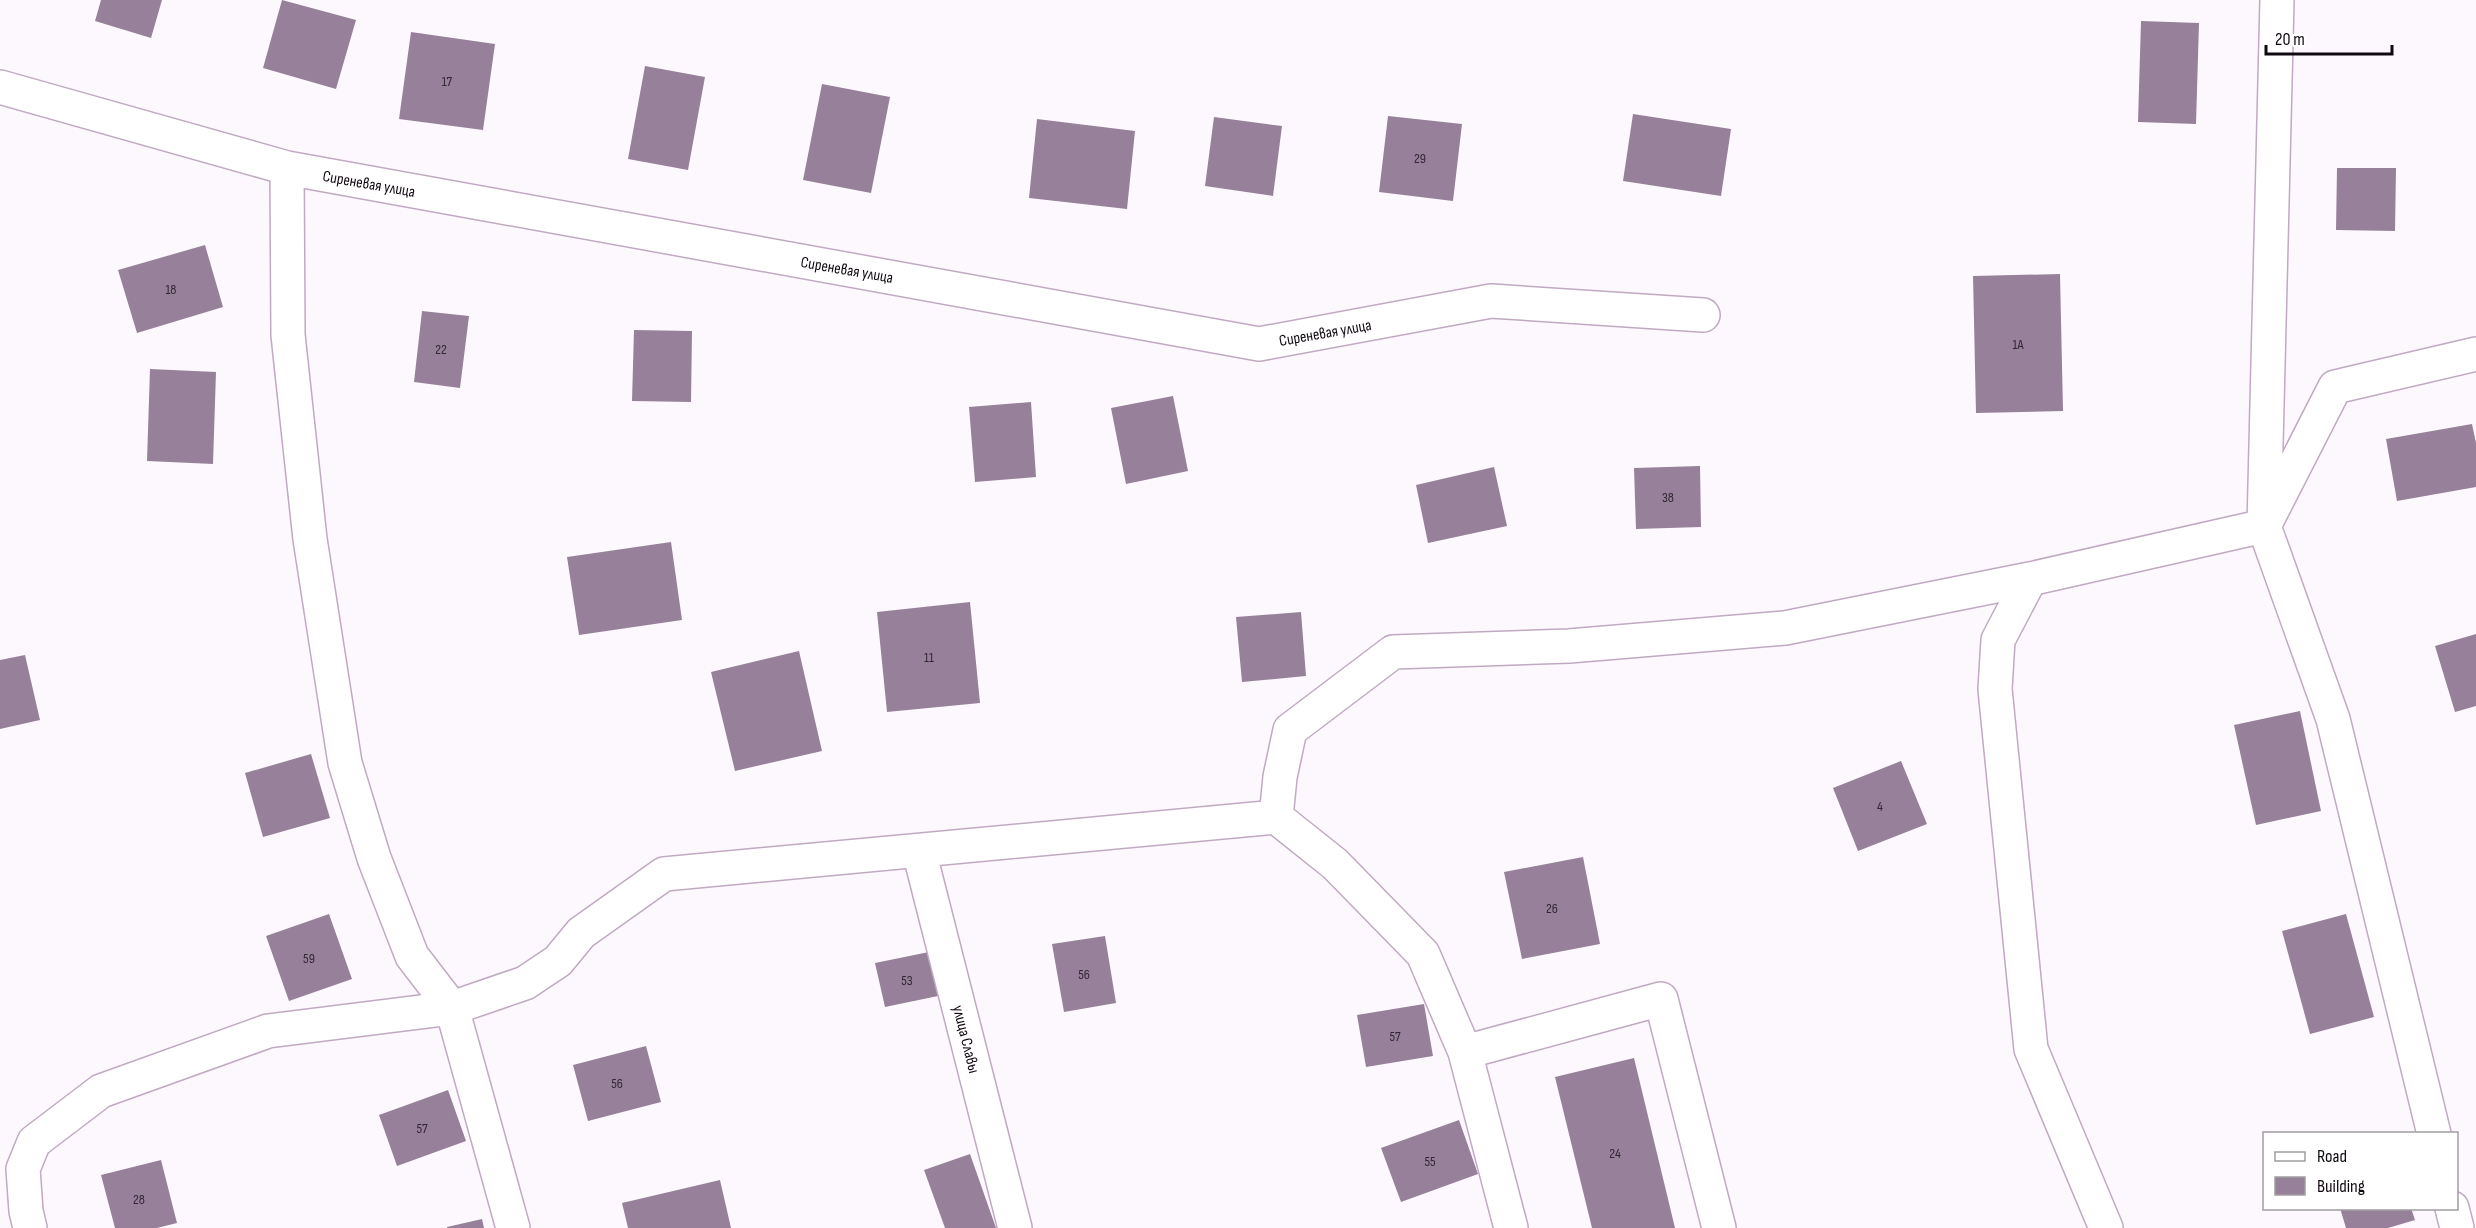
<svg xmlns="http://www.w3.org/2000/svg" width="2476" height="1228" viewBox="0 0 2476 1228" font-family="'Sofia Sans Condensed',sans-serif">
<rect width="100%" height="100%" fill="#fdf8fe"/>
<path fill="#97809a" d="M101 0H162L151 38 95 21Z
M282 0 356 20 336 89 263 68Z
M2141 21 2199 23 2196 124 2138 122Z
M411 32 495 44 483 130 399 119Z
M645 66 705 77 688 170 628 159Z
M822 84 890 97 871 193 803 180Z
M1633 114 1731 129 1721 196 1623 181Z
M1388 116 1462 124 1453 201 1379 192Z
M1214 117 1282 126 1273 196 1205 186Z
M1037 119 1135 131 1127 209 1029 198Z
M2337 168H2396L2395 231 2336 230Z
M205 245 223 307 137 333 118 270Z
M2060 274 2063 411 1976 413 1973 276Z
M422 311 469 316 460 388 414 382Z
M634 330 692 331 691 402 632 401Z
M150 369 216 372 213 464 147 461Z
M1173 396 1188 471 1126 484 1111 408Z
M1031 402 1036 477 975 482 969 407Z
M2472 424 2476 443V487L2397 501 2386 439Z
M1700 466 1701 527 1636 529 1634 468Z
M1494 467 1507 526 1428 543 1416 485Z
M671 542 682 620 579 635 567 557Z
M970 602 980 703 887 712 877 612Z
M1301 612 1306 676 1242 682 1236 617Z
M2476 634V706L2455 712 2435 646Z
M799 651 822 751 735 771 711 672Z
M25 655 40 720 0 729V660Z
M2300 711 2321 811 2256 825 2234 725Z
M311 754 330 818 263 837 245 773Z
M1901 761 1927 824 1858 851 1833 788Z
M1583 857 1600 944 1522 959 1504 872Z
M329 914 352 979 289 1001 266 936Z
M2346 914 2374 1017 2310 1034 2282 931Z
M1105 936 1116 1003 1064 1012 1052 944Z
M929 952 938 996 885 1007 875 963Z
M1424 1004 1433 1056 1366 1067 1357 1015Z
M646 1046 661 1102 588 1121 573 1065Z
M1634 1058 1675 1228H1592L1555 1077Z
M448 1090 466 1141 397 1166 379 1115Z
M1459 1120 1478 1174 1401 1202 1381 1148Z
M970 1154 996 1228H945L924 1170Z
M161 1160 177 1223 157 1228H115L101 1175Z
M720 1180 731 1228H628L622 1203Z
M2340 1208H2411L2415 1220 2388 1228H2346Z
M482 1219 484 1228H447V1227Z"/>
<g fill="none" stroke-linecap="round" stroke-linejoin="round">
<defs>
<path id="minor" d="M2277 0 2264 526 2333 719 2434 1134
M0 87 287 168 1259 344 1491 301 1703 315
M287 168 288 335 310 539 345 763 374 858 412 956 452 1008 513 1228
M2030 579 1998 640 1995 689 2031 1049 2106 1228
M1276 817 1280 777 1290 730 1393 652 1569 646 1785 628 2030 579 2264 526 2335 387 2476 354
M919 851 1015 1228
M1465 1052 1661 999 1719 1228
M2452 1208 2457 1228
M30 1228 26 1211 23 1169 34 1142 101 1091 268 1031 452 1008 525 983 558 961 581 933 664 874 1276 817 1335 864 1423 954 1465 1052 1511 1228"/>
</defs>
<use href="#minor" stroke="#c1a9c3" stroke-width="36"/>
<use href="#minor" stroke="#fff" stroke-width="33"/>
</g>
<g text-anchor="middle" stroke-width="6" stroke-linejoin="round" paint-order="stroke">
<g font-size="14" fill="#322734">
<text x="447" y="86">17</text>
<text x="1420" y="163">29</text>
<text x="171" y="294">18</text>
<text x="2018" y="349">1А</text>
<text x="441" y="354">22</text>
<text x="1668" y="502">38</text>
<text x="929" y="662">11</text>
<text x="1880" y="811">4</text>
<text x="1552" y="913">26</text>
<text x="309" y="963">59</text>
<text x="1084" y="979">56</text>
<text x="907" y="985">53</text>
<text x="1395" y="1041">57</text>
<text x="617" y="1088">56</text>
<text x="422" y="1133">57</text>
<text x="1615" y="1158">24</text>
<text x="1430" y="1166">55</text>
<text x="139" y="1204">28</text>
</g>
<g font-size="16" fill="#110912" stroke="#fff">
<text transform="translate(369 183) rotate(10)" y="6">Сиреневая улица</text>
<text transform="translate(847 269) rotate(10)" y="6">Сиреневая улица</text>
<text transform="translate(1325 332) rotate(-10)" y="6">Сиреневая улица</text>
<text transform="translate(967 1039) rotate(76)" y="6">улица Славы</text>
</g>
</g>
<rect x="2263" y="1132" width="195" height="78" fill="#ffffff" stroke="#a09da0" stroke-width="1.5"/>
<rect x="2275" y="1152" width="30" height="9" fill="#ffffff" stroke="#a09da0" stroke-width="1.5"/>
<text x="2317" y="1162" font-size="18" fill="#110912">Road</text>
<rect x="2275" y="1177" width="30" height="18" fill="#97809a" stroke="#a09da0" stroke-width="1.5"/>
<text x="2317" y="1192" font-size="18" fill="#110912">Building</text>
<path d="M2266 45v9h126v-9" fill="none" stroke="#110912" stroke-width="3"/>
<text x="2275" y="45" font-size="18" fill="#110912" stroke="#ffffff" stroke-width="4.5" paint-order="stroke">20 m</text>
</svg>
